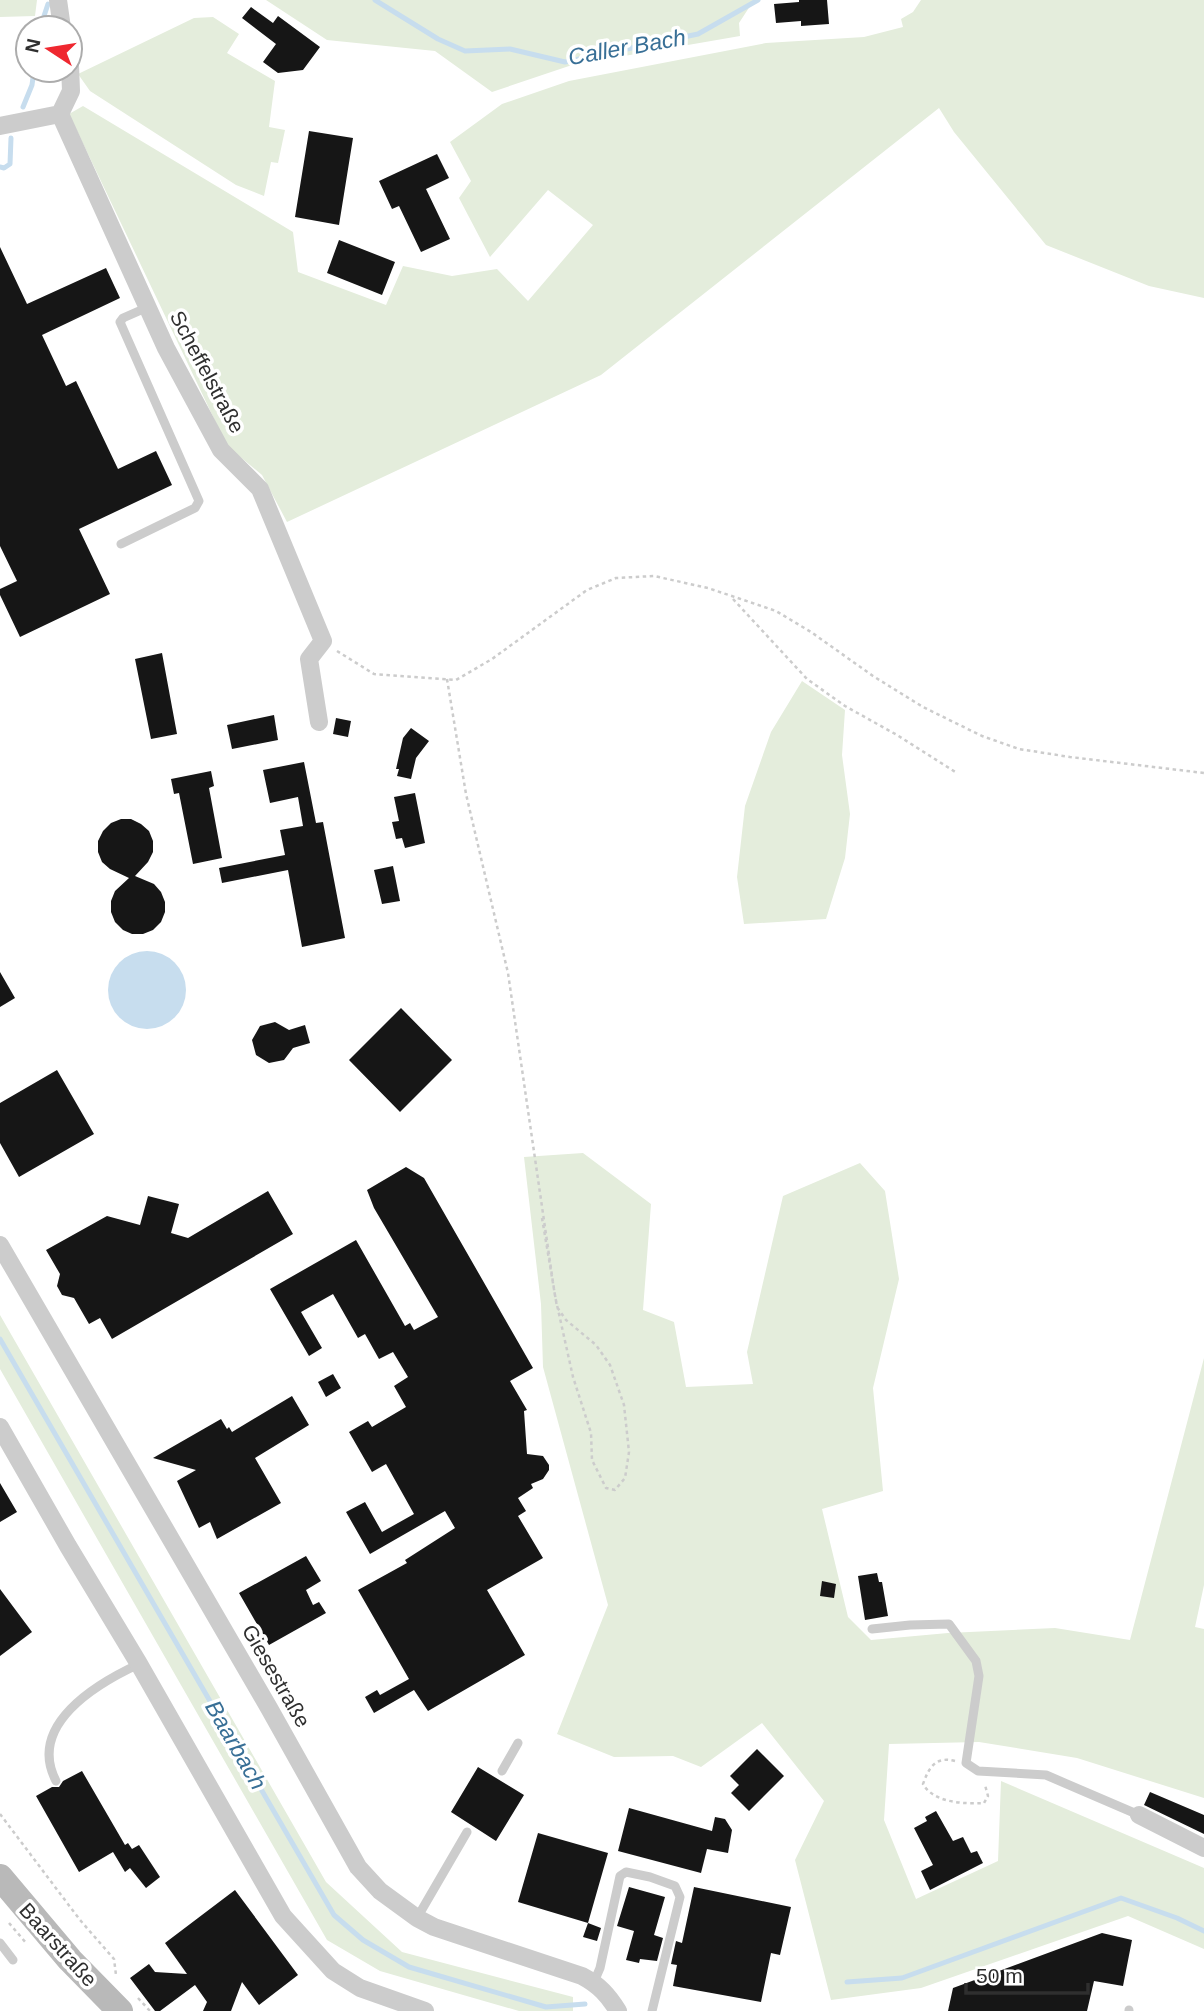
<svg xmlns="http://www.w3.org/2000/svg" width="1204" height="2011" viewBox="0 0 1204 2011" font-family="Helvetica,sans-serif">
<rect width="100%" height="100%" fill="#fff"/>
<path fill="#e4eddc" d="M0 0H37L35 16 0 17Z
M266 0H754L739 23 740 36 572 65 492 92 435 51 327 40Z
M921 0H1204V298L1149 286 1046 245 954 132 939 108 601 375 287 522 262 475 227 446 69 114 83 106 293 232 298 272 386 305 403 266 452 276 497 269 528 301 593 225 548 190 490 257 459 198 471 181 450 142 502 104 569 81 766 43 864 37 903 27 901 19 913 12Z
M213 17 239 34 227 53 275 81 269 127 285 130 278 163 271 162 264 196 236 185 90 91 78 74 194 18Z
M802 681 845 710 842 755 850 814 845 858 826 919 744 924 737 877 745 806 771 732Z
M583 1153 651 1204 643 1310 674 1322 686 1387 753 1384 747 1352 783 1196 860 1163 885 1191 899 1279 873 1388 883 1491 822 1509 848 1617 871 1640 948 1633 1055 1628 1130 1640 1204 1358V1585L1195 1627 1204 1629V1798L1077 1758 979 1742 889 1744 884 1820 916 1899 998 1861 1001 1781 1204 1868V1949L1128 1916 921 1988 831 2000 795 1860 824 1801 762 1723 701 1767 673 1756 614 1757 557 1734 608 1605 543 1367 541 1304 524 1157Z
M0 1315 326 1882 402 1952 573 1997V2011H519L380 1971 327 1940 0 1369Z"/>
<path fill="#c7ddee" d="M108 990a39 39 0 1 1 78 0a39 39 0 1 1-78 0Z"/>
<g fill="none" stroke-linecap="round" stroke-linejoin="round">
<path stroke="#c7ddee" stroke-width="5" d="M375 0 438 39 465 51 510 49 565 62 698 34 758 0
M40 28 48 4
M23 107 32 85 34 70
M0 167 4 168 10 164 11 138
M0 1339 334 1915 363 1940 409 1967 546 2007 585 2004
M847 1982 902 1978 1121 1898 1177 1918 1204 1931"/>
</g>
<path fill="#161616" d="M799 0H827L829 24 801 26V21L776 23 774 4 799 2Z
M251 7 273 23 278 16 320 47 303 70 278 73 263 62 276 44 242 18Z
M309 131 353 138 339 225 295 217Z
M437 154 449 178 426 189 450 239 421 252 399 206 392 209 379 181Z
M339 240 395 262 382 295 327 273Z
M0 247 27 304 106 268 120 298 42 335 66 386 76 381 118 469 156 451 172 485 79 529 110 594 20 637 0 595V589L17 581 0 546Z
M162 653 177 734 151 739 135 659Z
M274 715 278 740 232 749 227 725Z
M336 718 351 721 348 737 333 734Z
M411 728 429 741 416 758 411 779 397 776 399 769H396L403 738Z
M304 762 316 823 323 822 345 938 302 947 288 870 222 883 219 868 285 855 280 830 303 826 298 797 270 803 263 770Z
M211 771 214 786 209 788 222 858 193 864 179 793 174 794 171 779Z
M415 793 425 843 405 848 402 838 396 839 392 822 399 821 394 797Z
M121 819H131L141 824 149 831 153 841V852L148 862 135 876 154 884 161 892 165 902V912L161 922 153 930 143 934H132L123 930 115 922 111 912V901L115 891 129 878 110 869 102 862 98 852V841L103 831 111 823Z
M393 866 400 901 382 904 374 870Z
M0 972 15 998 0 1007Z
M401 1008 452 1060 400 1112 349 1060Z
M275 1022 289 1030 305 1025 310 1043 293 1048 284 1060 269 1063 256 1055 252 1040 260 1026Z
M57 1070 94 1134 19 1177 0 1143V1103Z
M406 1167 424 1178 533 1368 510 1381 527 1410 524 1411 527 1454 543 1456 549 1465V1470L543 1479 531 1484 533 1488 518 1498 526 1511 518 1516 543 1558 487 1590 525 1655 428 1711 414 1690 374 1713 365 1697 377 1690 380 1695 409 1679 358 1590 407 1563 405 1560 455 1528 445 1511 370 1554 346 1512 365 1502 382 1532 414 1514 386 1464 372 1472 349 1432 368 1421 372 1427 406 1407 394 1386 408 1377 393 1352 379 1359 365 1334 358 1338 333 1294 301 1312 322 1348 309 1356 270 1289 356 1240 405 1326 410 1323 414 1330 438 1317 374 1208 367 1190Z
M268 1191 293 1234 112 1339 100 1318 89 1324 74 1298 62 1295 57 1286 60 1274 46 1250 107 1216 140 1225 148 1196 179 1204 171 1233 188 1238Z
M333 1374 341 1388 326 1397 318 1382Z
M292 1396 309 1425 255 1458 281 1503 217 1539 210 1522 199 1528 177 1481 196 1470 153 1458 221 1419 227 1429 229 1427 232 1432Z
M0 1483 17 1512 0 1522Z
M306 1556 321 1581 306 1590 313 1605 319 1602 326 1613 269 1645 239 1593Z
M877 1573 879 1582H882L888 1616 865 1620 858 1576Z
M822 1581 836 1584 834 1598 820 1596Z
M0 1589 32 1632 0 1656Z
M757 1749 784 1776 749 1811 731 1793 739 1785 730 1776Z
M478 1767 524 1795 496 1841 451 1812Z
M82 1771 125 1845 128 1843 132 1849 139 1845 160 1877 146 1888 130 1868 125 1872 113 1852 79 1872 36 1796 52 1787H59L63 1781Z
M1150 1792 1204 1815V1834L1144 1805Z
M629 1808 712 1831 715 1817 725 1819 732 1830 728 1853 707 1849 701 1873 618 1851Z
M936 1811 953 1841 963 1837 971 1853 977 1851 983 1863 930 1890 921 1871 933 1865 914 1828 927 1821 925 1817Z
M538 1833 608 1853 588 1923 518 1902Z
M629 1887 665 1897 654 1935 663 1938 657 1961 640 1959 639 1963 626 1960 634 1931 617 1926Z
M694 1887 791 1907 780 1955 771 1953 761 2002 673 1986 677 1965 671 1964 676 1941 682 1943Z
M235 1890 298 1975 259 2005 242 1982 231 2011H203L207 2002 195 1985 160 2011H155L130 1978 149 1964 155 1972 187 1974 165 1943Z
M588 1923 601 1928 597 1941 583 1937Z
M1102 1933 1132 1940 1123 1986 1094 1981 1087 2011H948L953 1988Z"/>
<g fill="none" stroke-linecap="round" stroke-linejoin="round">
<path stroke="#ccc" stroke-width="2.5" stroke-dasharray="3.5 3.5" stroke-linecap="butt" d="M733 599 807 679 845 706 897 735 957 773
M337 651 374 674 456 680 492 659 587 590 616 578 654 576 708 588 776 611 811 632 873 676 923 707 982 736 1019 749 1070 757 1204 773
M447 679 466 794 508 973 555 1296 573 1377 591 1433 592 1460 606 1488 615 1490 625 1478 629 1452 624 1405 610 1365 596 1345 566 1320 557 1307 542 1218
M955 1761C936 1756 929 1767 923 1784 934 1803 963 1804 984 1803L988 1796 985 1785
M0 1814 80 1920 114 1959 116 1975
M9 1923 27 1944
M138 1998 150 2011"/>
<path stroke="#ccc" stroke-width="9" d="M121 544 195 508 199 501 120 322 123 318 148 307
M872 1629 910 1625 949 1624 976 1661 979 1676 966 1763 978 1771 1046 1775 1139 1815
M502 1771 518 1743
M56 1781C27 1725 96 1684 139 1664
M417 1918 467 1832
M0 1943 13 1960
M594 1982 600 1968 620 1876 626 1872 650 1877 675 1886 680 1897 652 2011
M1129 2011V2010"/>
<path stroke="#ccc" stroke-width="18" d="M58 0 62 28
M60 114 166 348 221 450 260 489 323 641 309 659 319 722
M0 126 60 114 71 91 70 65
M0 1245 269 1708 358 1867 380 1891 417 1918 434 1927 582 1976C599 1985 608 1995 618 2011
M0 1427 68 1546 139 1664 283 1916 333 1971 360 1988 425 2011
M1139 1815 1204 1848"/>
<path stroke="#b9b9b9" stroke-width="26" d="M0 1877 70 1960 120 2011"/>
</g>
<g text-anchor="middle" stroke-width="7" stroke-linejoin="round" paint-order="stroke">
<g font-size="21" fill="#2f2f2f" stroke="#fff">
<text transform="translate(207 372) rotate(62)" y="7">Scheffelstraße</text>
<text transform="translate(276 1676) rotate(60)" y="7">Giesestraße</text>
<text transform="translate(58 1945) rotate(48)" y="7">Baarstraße</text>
</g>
<g font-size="23" font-style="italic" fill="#386f96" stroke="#fff">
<text transform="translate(627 47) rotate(-10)" y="8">Caller Bach</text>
<text transform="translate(236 1745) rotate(60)" y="8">Baarbach</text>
</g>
</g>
<g transform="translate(49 49) rotate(282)"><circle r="33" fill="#ffffff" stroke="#acacac" stroke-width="2"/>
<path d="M0-5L12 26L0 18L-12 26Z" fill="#ef2830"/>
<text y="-10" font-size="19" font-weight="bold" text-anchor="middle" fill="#2f2f2f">N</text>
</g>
<path d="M966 1983v10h122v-10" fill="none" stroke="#2f2f2f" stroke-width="3.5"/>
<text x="976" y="1983" font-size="21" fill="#2f2f2f" stroke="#ffffff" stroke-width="5" paint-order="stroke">50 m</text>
</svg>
